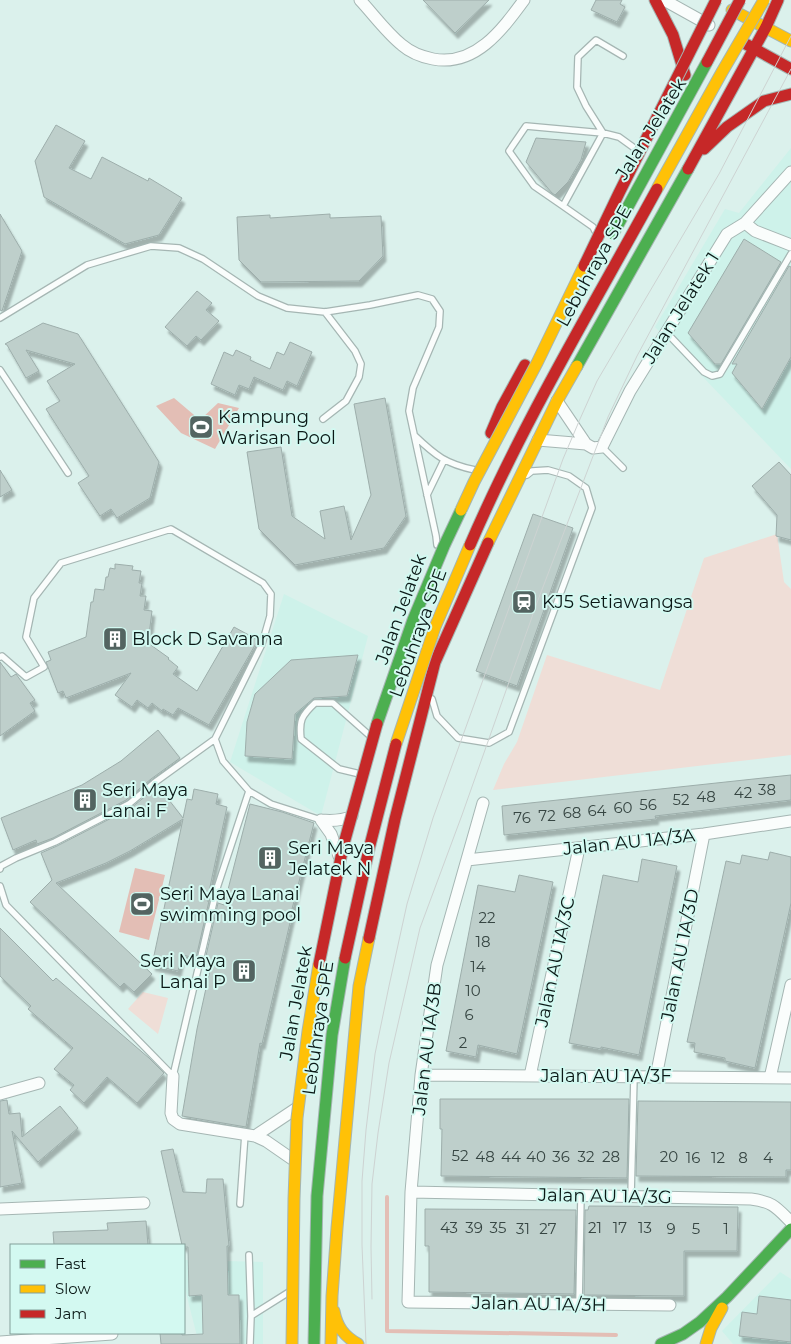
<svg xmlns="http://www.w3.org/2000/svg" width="791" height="1344" viewBox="0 0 791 1344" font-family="Montserrat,sans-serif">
<defs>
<filter id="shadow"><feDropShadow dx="3" dy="5.5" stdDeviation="1" flood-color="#0004"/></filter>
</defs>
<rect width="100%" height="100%" fill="#dbf1ec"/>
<path fill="#cef2ea" d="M791 148V469L655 327 725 209 739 213Z
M284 594 368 636 321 816 230 762Z
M184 1260 263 1262V1344H199L184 1285Z
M780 1272 791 1279V1344H733L722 1331Z"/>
<path fill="#efded7" d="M777 534 784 582 791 589V755L493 790 504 764 517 742 547 655 660 690 704 558Z
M143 992 168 998 158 1034 128 1009Z"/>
<path fill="#e3beb5" d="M174 398 200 420 218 403 239 408 215 449 181 433 156 406Z
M135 868 165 875 149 940 119 932Z"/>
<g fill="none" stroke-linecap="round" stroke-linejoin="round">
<path stroke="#e3beb5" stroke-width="4" d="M387 1197V1331L616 1335"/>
</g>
<path fill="#becfcb" stroke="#9daeab" filter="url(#shadow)" d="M423 0H489L455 33Z
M596 0H622L620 4 625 7 617 22 591 10Z
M56 125 85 141 69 168 91 179 102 157 148 181 149 178 182 198 159 235 125 244 44 197 35 161Z
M536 138 586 142 581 160 568 182 555 195 552 193 526 162Z
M0 214 22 251 2 311 0 310Z
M330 214V218L381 216 383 256 359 281 261 282 239 260 237 217 270 215V218Z
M744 239 781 262 721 364H715L688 333Z
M789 266 791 267V357L762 409 732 373 737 364H732Z
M197 291 212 303 206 310 219 321 201 340 196 336 187 346 165 327Z
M43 323 78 334 159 462 150 498 117 518 111 509 100 516 78 483 89 476 46 409 60 401 47 381 75 364 26 350 39 371 26 378 7 345 5 344Z
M290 342 312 352 297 386 287 381 283 390 254 377 249 389 239 385 235 395 211 384 224 352 233 356 236 350 251 357 250 360 270 369 277 352 284 355Z
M385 398 406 516 384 548 295 565 259 529 247 452 281 447 292 516 325 539 320 511 344 506 351 540 371 495 354 404Z
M779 462 791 475V540L776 536 777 515 752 486Z
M0 470 12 490 0 497Z
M533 514 573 528 517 686 476 671Z
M115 564 133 566 132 570 141 571 139 583H142L140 596H146L144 610 152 611 148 643 169 658 168 659 178 667 173 674 197 691 234 627 258 640 209 725 178 708 173 715 163 709 162 711 152 703 148 708 137 700 132 707 115 695 131 673 66 698 63 691 58 693 46 662 51 660 48 652 86 637 91 602H93L95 589 104 590 106 577H108L110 568 115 569Z
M358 655 347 696 314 698 295 714 292 759 245 756 247 722 255 694 291 660Z
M0 662 11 677 16 674 35 700 30 703 35 711 0 736Z
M158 730 180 758 151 779 126 800 53 838 37 844 36 840 13 850 1 818 82 785 121 761Z
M791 775V800L655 816 656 819 504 835 502 806Z
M158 786 183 818 187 799 192 800 194 789 218 794 216 804 227 807 207 901H209L196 958 182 955 178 971 152 965 183 819 130 851 106 863 56 883 152 974 134 992 124 983 120 987 30 902 52 880 41 853 57 846 131 808Z
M250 804 282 812 314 823 291 913 292 914 262 1044 260 1043 246 1127 182 1116 197 1029 212 961 205 960 218 903 224 905Z
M770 852 791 857V903L755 1068 725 1061V1058L694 1052 695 1043 687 1042 726 861 740 864 742 855 768 860Z
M642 859 677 866 639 1055 601 1047V1049L569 1043 603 875 638 882Z
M519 875 553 882 517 1054 478 1045 476 1057 446 1051 478 885 515 892Z
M0 928 53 981 56 978 149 1058 164 1073 137 1103 107 1077 84 1103 70 1090 74 1085 54 1069 73 1048 28 1009 31 1006 0 976Z
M440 1099H629L627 1178 441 1176 442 1129H440Z
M7 1100 9 1114 20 1113 22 1137 60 1106 78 1128 38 1162 12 1131 22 1183 0 1187V1101Z
M638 1101 791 1102V1170H786V1177L636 1176Z
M173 1149 183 1192 206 1193 207 1179H223L229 1246H227L228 1295H239L240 1344H161L160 1333H182V1335L203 1334 202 1295 189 1296 188 1247H184V1245H182L161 1151Z
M589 1206 738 1207 737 1251H684V1296L584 1295 585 1210H588Z
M425 1209 576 1210 574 1294 429 1292V1246H425Z
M146 1221 148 1245H54L53 1232 108 1230 107 1223Z
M759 1296 791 1300V1342L739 1336 742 1312 757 1314Z"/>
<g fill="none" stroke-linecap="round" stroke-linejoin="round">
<defs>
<path id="lane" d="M603 133 586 106 577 87 578 57 596 40 623 56
M563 206 534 186 509 151 526 126 603 133
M595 231 593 227 563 206 603 133 619 137 637 150
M0 318 87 265 151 246 179 248 203 259 258 296 287 308 325 312 370 305 418 295 432 299 440 311 439 327 413 388 409 411 436 536 437 545
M666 332 704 372 712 376 720 374 791 254
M0 370 68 473
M323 419 346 401 359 377 361 364 355 351 325 312
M415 436C436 456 446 464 475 470
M602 447 623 468
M427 495 444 460
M0 657 2 656 26 677 44 667 26 637 34 598 61 563 171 529 263 583 271 594 270 616 262 644 215 739 154 783 129 804 55 842 16 858 1 866 0 869
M432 699 437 716 458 738 489 743 509 732 592 508 586 488 569 476 548 470 532 471 527 475
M215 739 223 761 249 791 271 804 321 820
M360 774 339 769 301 739C299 721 301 716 315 703H333L369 735
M0 886 6 905 173 1076
M173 1076 217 888 249 791
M631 1196 634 1077
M240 1204 245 1134
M249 1255 251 1316
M579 1304 581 1195
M250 1344 251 1316 289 1292"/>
<path id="street" d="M360 0C374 15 386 32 402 45 410 52 423 57 433 59 475 67 502 30 524 0
M664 0 709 25
M745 223 755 231 791 245
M557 401 586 444
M538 440 586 444 593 448 602 447 630 391 727 234 745 223 791 172
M483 803 437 965 421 1075 411 1192 408 1302 670 1305
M321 820 331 834 339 856
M321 820C332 821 342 821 352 816
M467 860 704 834 791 821
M421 1075 791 1078
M173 1076 171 1113 173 1119 180 1124 255 1136 266 1141 292 1159
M530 1076 579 848
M656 1077 704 834
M770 1078 791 985
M0 1094 39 1083
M255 1136 297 1108
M411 1192 751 1199C773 1202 776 1207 791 1222
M0 1209 144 1203
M0 1342 112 1334"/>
<path id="fast" d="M577 366 688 169
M661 1344 683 1334 700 1322 727 1297 791 1229"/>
<path id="slow" d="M732 10 791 41
M488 543 557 401 577 366
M334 1311C337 1327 344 1336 358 1344
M331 1344 332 1296 337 1228 359 986 369 938
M706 1344 711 1328 722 1308"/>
<path id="jam" d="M655 0 673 35 685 75
M744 43 791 69
M704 149 727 127 764 101 791 94
M688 169 766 27 778 0
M491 433 502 407 525 365
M369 938 395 819 435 662 488 543"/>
</defs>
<use href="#lane" stroke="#a5b6b3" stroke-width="8"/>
<use href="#street" stroke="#a5b6b3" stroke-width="13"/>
<use href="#fast" stroke="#a5b6b3" stroke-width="13"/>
<use href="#slow" stroke="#a5b6b3" stroke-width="13"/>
<use href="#jam" stroke="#a5b6b3" stroke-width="13"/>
<use href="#lane" stroke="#fafdfc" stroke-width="5.5"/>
<use href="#street" stroke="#fafdfc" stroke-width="11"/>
<use href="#fast" stroke="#4caf50" stroke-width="11"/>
<use href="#slow" stroke="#ffc107" stroke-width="11"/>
<use href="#jam" stroke="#c62828" stroke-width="11"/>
<path stroke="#cdd3d2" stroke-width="1" d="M372 1299 371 1247 372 1184 378 1133 389 1063 420 928 462 815 538 600 608 417 637 356 791 69
M366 1344 362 1245V1181L366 1130 375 1054 389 986 407 904 433 818 563 459 580 419 597 381 719 174 791 36"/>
<defs>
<path id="fast-bridge" d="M613 234 707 62
M377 724 413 620 444 546 461 510
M314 1344 317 1196 332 1035 345 958"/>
<path id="slow-bridge" d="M657 189 722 72 764 0
M461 510 474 482 537 363 584 266
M396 744 435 627 470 545
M292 1344 294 1199 297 1118 308 1031 319 964"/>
<path id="jam-bridge" d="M707 62 740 0
M584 266 619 193 716 0
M470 545C523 422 593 306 657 189
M345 958 369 849 396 744
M319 964 343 847 377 724"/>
</defs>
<use href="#fast-bridge" stroke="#a5b6b3" stroke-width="13" stroke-linecap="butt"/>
<use href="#slow-bridge" stroke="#a5b6b3" stroke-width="13" stroke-linecap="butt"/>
<use href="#jam-bridge" stroke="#a5b6b3" stroke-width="13" stroke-linecap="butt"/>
<use href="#fast-bridge" stroke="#4caf50" stroke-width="11"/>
<use href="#slow-bridge" stroke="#ffc107" stroke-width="11"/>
<use href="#jam-bridge" stroke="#c62828" stroke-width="11"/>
</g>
<defs>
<symbol id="stadium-square" viewBox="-11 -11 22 22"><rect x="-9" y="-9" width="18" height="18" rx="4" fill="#536461" stroke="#d3f9f1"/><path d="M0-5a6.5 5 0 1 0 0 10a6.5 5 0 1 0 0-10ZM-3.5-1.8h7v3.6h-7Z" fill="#fff"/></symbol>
<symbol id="station-square" viewBox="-11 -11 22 22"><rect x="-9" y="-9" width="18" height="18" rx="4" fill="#536461" stroke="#d3f9f1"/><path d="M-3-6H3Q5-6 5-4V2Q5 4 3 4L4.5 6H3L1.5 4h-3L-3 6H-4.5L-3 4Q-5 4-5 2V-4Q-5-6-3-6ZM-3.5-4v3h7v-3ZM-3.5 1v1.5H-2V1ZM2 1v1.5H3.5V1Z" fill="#fff"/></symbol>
<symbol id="building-square" viewBox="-11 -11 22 22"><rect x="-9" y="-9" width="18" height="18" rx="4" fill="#536461" stroke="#d3f9f1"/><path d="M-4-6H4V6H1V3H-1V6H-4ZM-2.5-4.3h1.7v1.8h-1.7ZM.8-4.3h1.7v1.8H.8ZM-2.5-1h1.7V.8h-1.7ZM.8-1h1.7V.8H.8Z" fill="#fff"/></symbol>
</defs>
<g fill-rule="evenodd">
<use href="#stadium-square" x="187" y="413" width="28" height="28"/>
<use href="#station-square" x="510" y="588" width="28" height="28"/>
<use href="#building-square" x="101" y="625" width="28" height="28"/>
<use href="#building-square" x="71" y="786" width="28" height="28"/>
<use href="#building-square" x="256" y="844" width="28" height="28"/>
<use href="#stadium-square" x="128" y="890" width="28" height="28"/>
<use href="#building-square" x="230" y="957" width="28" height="28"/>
</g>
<g text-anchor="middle" stroke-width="4" stroke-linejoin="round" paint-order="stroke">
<g font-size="15" fill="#374643">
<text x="767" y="795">38</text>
<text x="743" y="798">42</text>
<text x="706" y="802">48</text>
<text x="681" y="805">52</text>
<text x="648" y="810">56</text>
<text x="623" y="813">60</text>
<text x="597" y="816">64</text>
<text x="572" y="818">68</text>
<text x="547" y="821">72</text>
<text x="522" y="823">76</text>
<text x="487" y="923">22</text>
<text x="483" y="947">18</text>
<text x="478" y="972">14</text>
<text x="473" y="996">10</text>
<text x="469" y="1020">6</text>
<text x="463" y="1048">2</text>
<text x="460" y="1161">52</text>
<text x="485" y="1162">48</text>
<text x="511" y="1162">44</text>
<text x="536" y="1162">40</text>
<text x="561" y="1162">36</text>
<text x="586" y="1162">32</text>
<text x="611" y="1162">28</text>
<text x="669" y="1162">20</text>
<text x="693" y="1163">16</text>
<text x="718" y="1163">12</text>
<text x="743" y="1163">8</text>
<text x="768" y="1163">4</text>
<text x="449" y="1233">43</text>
<text x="474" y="1233">39</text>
<text x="498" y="1233">35</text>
<text x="595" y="1233">21</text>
<text x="620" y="1233">17</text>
<text x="645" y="1233">13</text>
<text x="523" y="1234">31</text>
<text x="548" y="1234">27</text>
<text x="671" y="1234">9</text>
<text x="696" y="1234">5</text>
<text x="726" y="1234">1</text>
</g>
<g font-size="18" fill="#0a1816" stroke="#d3f9f1">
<text transform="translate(651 129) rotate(-58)" y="6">Jalan Jelatek</text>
<text transform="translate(594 266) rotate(-61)" y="6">Lebuhraya SPE</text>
<text transform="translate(681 308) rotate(-58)" y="6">Jalan Jelatek 1</text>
<text transform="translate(401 609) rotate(-70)" y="6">Jalan Jelatek</text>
<text transform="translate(418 633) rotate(-70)" y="6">Lebuhraya SPE</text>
<text transform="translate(629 842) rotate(-6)" y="6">Jalan AU 1A/3A</text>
<text transform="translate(680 955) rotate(-79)" y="6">Jalan AU 1A/3D</text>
<text transform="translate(555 962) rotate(-78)" y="6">Jalan AU 1A/3C</text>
<text transform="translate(296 1003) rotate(-80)" y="6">Jalan Jelatek</text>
<text transform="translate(318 1028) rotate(-82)" y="6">Lebuhraya SPE</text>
<text transform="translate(427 1049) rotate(-83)" y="6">Jalan AU 1A/3B</text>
<text x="606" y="1082">Jalan AU 1A/3F</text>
<text transform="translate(605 1196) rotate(1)" y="6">Jalan AU 1A/3G</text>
<text transform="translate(539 1304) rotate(1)" y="6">Jalan AU 1A/3H</text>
</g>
<g font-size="18" fill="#0a1816" stroke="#d3f9f1" text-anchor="start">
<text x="218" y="423">Kampung<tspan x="218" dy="21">Warisan Pool</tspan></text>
<text x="542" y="608">KJ5 Setiawangsa</text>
<text x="132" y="645">Block D Savanna</text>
<text x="102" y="796">Seri Maya<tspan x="102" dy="21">Lanai F</tspan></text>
<text x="288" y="854">Seri Maya<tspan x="288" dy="21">Jelatek N</tspan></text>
<text x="160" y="900">Seri Maya Lanai<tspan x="160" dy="21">swimming pool</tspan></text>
<text x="226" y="967" text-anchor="end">Seri Maya<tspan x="226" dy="21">Lanai P</tspan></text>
</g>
</g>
<rect x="10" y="1244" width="175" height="90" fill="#d3f9f1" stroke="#839f99"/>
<rect x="20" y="1260" width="25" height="8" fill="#4caf50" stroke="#839f99"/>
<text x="55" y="1269" font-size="15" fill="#0a1816">Fast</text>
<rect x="20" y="1285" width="25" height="8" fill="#ffc107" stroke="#839f99"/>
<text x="55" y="1294" font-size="15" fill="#0a1816">Slow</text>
<rect x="20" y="1310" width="25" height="8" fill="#c62828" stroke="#839f99"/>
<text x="55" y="1319" font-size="15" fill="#0a1816">Jam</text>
</svg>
